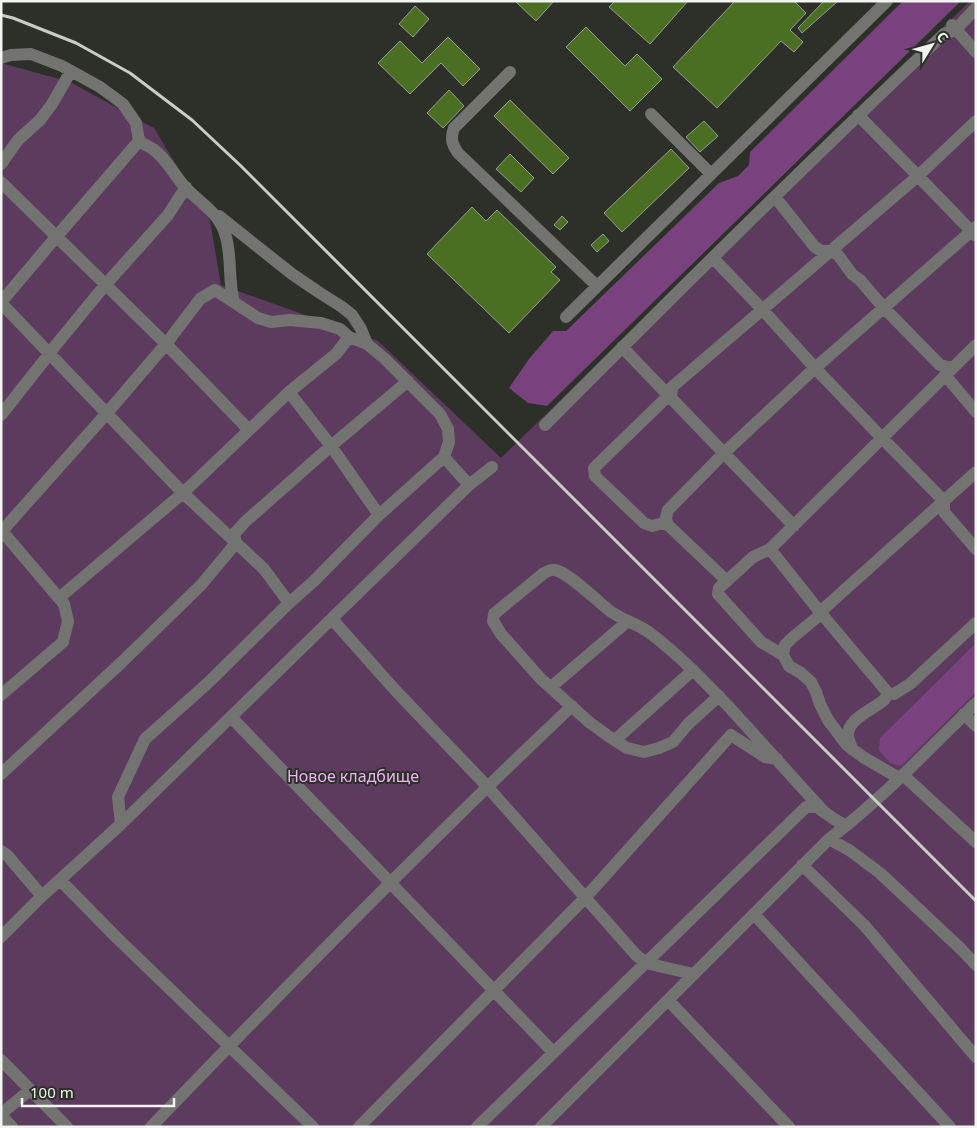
<svg xmlns="http://www.w3.org/2000/svg" width="977" height="1128" viewBox="0 0 977 1128" font-family="'Noto Sans',sans-serif">
<rect width="100%" height="100%" fill="#2c3029"/>
<path fill="#5c3b5f" d="M970 1H976V1127H1V63L70 82 154 128 210 221 221 285 378 341 501 458Z"/>
<path fill="#79427e" d="M903 1H961L547 406 528 403 509 388 529 359 553 331H566L719 183 738 176 749 165 750 152Z
M976 643V692L901 766 890 763 879 750 880 738Z"/>
<path fill="#4a6e22" stroke="#989d95" d="M515 1H554L536 21Z
M615 1H688L650 44 609 7Z
M735 1H794L806 13 790 30 803 42 794 52 781 41 717 108 673 67Z
M824 1H838L802 33 798 28Z
M415 6 429 19 413 37 399 24Z
M586 27 625 66 637 54 662 79 630 111 566 47Z
M448 37 480 69 463 86 441 63 410 94 378 63 400 41 422 63Z
M449 90 464 106 443 128 427 113Z
M510 100 569 158 553 174 494 116Z
M704 121 718 136 700 152 686 137Z
M671 149 689 168 622 232 604 213Z
M510 154 534 178 521 192 496 169Z
M472 207 486 221 497 210 556 267 551 272 560 280 509 333 427 254Z
M562 216 568 222 560 230 554 225Z
M603 234 609 241 597 252 591 245Z"/>
<g fill="none" stroke-linecap="round" stroke-linejoin="round">
<path stroke="#737471" stroke-width="12" d="M952 25 976 52
M1 58 11 55 31 54 62 66 100 87 123 104 136 123 139 141C143 144 148 146 153 149 167 159 174 175 185 187 201 204 220 213 226 237 232 258 228 282 234 302
M510 72 454 128C450 139 452 144 458 153L597 286
M651 114 711 174
M858 115 918 176 976 121
M1 164 18 140 40 120 52 104 71 71
M1 182 166 344 107 413 2 531
M775 197 814 246 821 251H830L838 255 852 274 860 280 884 308 940 365 953 368
M219 216 292 274 320 293 342 307 352 315 361 329 367 344
M713 258 762 309 815 368 882 438 944 501V512L976 549
M1 302 57 236 139 141
M1 303 183 493 264 569 289 603
M566 317 887 1
M622 347 794 526
M945 375 976 412
M289 392 331 446 379 515
M1 415 50 353 55 346 106 284 168 215 186 187
M545 425C676 293 808 162 944 34L955 30 976 8
M249 430 166 344 200 299 215 290 258 318 271 322 290 320 321 323 340 329 349 337 367 344 385 359 440 414 448 429 449 442 444 457 469 485
M667 522 652 526 644 523 595 476 594 468 665 399 671 398 672 387 918 176 976 236
M1 530 64 604 68 621 63 642 1 695
M770 549 820 612 888 693
M727 581 667 524 666 518 668 510 724 453 815 368 976 227
M59 598 183 493 289 392 336 354 349 337
M820 612 976 472
M332 619 395 690 484 783 636 955 646 963 693 974
M783 655 785 645 791 639 821 614
M551 687 628 621
M719 696 688 724 673 742 659 748 644 752 627 748 611 738 589 722 541 679 501 634 493 621 494 614 544 573C548 571 551 569 555 570 568 572 598 602 610 611 622 620 638 624 650 633 679 655 704 681 729 707L825 813
M964 714 976 726
M231 717 553 1052
M615 740 693 670
M852 749C851 745 849 741 848 737 846 719 873 710 884 700 885 699 887 695 888 693L894 694 910 684 976 623
M1 774 122 662 201 585 236 543 234 534 246 521 331 446 408 381
M903 775 976 842
M899 778 863 757 847 745 828 720 820 704 816 692 811 682 801 673 789 666 783 655 761 642 718 594 719 588 753 557 770 549 976 345
M121 824 469 485 492 467
M829 839 849 850 880 873 961 949 976 965
M1 851 7 855 42 896
M802 865 864 925 976 1057
M60 880 116 937 313 1127
M754 914 950 1127
M1 937 42 896 121 824 118 797 145 739 209 682 289 603 313 582 379 515 444 457
M668 1000 789 1127
M1 1060 67 1127
M1 1114 30 1090
M1 1115 12 1127
M151 1127C289 984 427 843 572 706
M359 1127 585 898 731 735 765 757 777 759
M477 1127 806 807H817L834 819 846 826
M541 1127 829 839C882 799 928 750 976 703"/>
<path stroke="#c9ccc7" stroke-width="3" d="M1 15 13 18 76 43 130 73 192 120 241 166 976 901"/>
</g>
<g text-anchor="middle" stroke-width="4" stroke-linejoin="round" paint-order="stroke">
<g font-size="16" fill="#f0b2f5" stroke="#2c3029">
<text x="353" y="782">Новое кладбище</text>
</g>
</g>
<rect width="977" height="1128" fill="none" stroke="#f1f4f0" stroke-width="5"/>
<g transform="translate(932 45) rotate(53)" stroke="#2c3029" stroke-width="4" paint-order="stroke">
<path d="M0-4L9 19L0 12L-9 19Z" fill="#f1f4f0"/>
<text y="-8" font-size="14" font-weight="bold" text-anchor="middle" fill="#f1f4f0">С</text>
</g>
<path d="M22 1098v8h152v-8" fill="none" stroke="#f1f4f0" stroke-width="2.5"/>
<text x="30" y="1098" font-size="15" fill="#f1f4f0" stroke="#2c3029" stroke-width="4" paint-order="stroke">100 m</text>
</svg>
